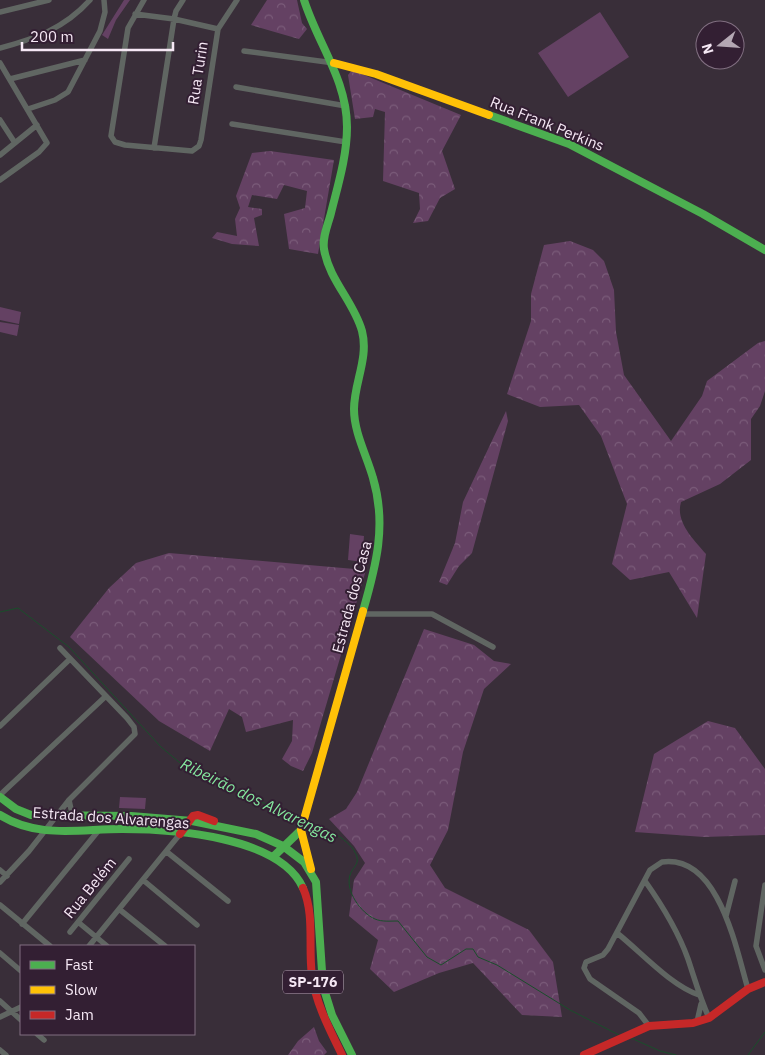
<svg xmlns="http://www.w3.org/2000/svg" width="765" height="1055" viewBox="0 0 765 1055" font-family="'IBM Plex Sans',sans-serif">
<defs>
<pattern id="forest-crowns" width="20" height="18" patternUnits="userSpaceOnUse" patternTransform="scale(1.25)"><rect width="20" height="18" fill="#644163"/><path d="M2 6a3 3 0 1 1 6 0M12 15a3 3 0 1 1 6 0" fill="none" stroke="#7b5c7a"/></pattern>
</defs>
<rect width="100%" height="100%" fill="#392e39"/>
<path fill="url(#forest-crowns)" d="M267 0H297L302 23 307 29 299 39 251 25Z
M352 70 461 115 442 151 455 189 440 198 428 221 413 223 420 209 419 193 383 181 385 112 375 109 373 117 355 119 348 75Z
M270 151 334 160 318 254 289 249 284 214 305 208 307 191 284 185 277 199 252 195 248 207 262 209V215L254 218 259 246 232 244 212 238 217 232 237 236 235 219 240 208 236 196 252 153Z
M570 241 593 250 604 261 614 290 616 332 624 375 671 441 702 396 707 381 758 343 765 341V391L760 406 751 419V460L720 484 681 502C675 522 694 540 706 554L697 618 669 572 630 580 612 564 627 504 601 436 579 405 540 407 507 394 531 321V294L544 245Z
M506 411 508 421 472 553 459 566 447 585 439 582 455 543 463 502Z
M169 553 366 570 312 753 303 771 291 766 282 759 292 741 293 720 246 732 242 717 229 709 210 751 159 721 70 637 109 588 136 563Z
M424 629 474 645 494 661 511 664 484 689 463 752 448 830 430 865 445 888 529 930 553 962 562 1017 522 1015 473 963 439 973 394 992 370 969 378 940 349 916 354 880 365 863 354 846 329 819 346 809 357 792Z
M708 721 735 728 765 769V835L704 837 635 832 654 754Z
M314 1027 319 1041 327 1052 324 1055H288L298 1041Z"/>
<path fill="#644163" d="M124 0H130L116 20 108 39 102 35Z
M600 12 629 57 568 97 538 53Z
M0 307 21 312 19 324 0 320Z
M0 322 19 325 17 336 0 332Z
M350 534 364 536 362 562 348 560Z
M120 797 146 798 145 809 119 808Z"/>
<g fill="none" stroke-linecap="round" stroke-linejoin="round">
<path stroke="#1a4e2b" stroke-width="1" d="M0 612 18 608 69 647 161 747 185 767 211 781 300 818
M308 822C325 829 351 838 357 857 359 865 352 868 350 875 345 891 361 913 375 919 382 922 390 921 398 921L427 957 441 965 466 949H473L478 957 497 965 570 1010 619 1035
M631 1038 660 1051 676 1055
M748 1055 765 1032"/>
<path stroke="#606662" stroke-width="5.5" d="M144 0 128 28 111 136 115 142 125 145 192 151 199 146 201 140 218 29 237 0
M0 12 49 0
M135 14 174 19 218 29
M0 48C35 39 65 28 90 0
M244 51 334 63
M0 63 47 143 39 152 0 180
M10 79 85 60
M236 87 346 106
M28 109 55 100 68 92 100 31 105 12 104 0
M0 120 15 143
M232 124 346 142
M154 148 174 19 176 11 183 0
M0 155 37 125
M363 614H432L493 647
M0 726 70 659
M0 795 106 696
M69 800 71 809 77 815
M167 852 228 901
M0 870 7 876
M143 880 197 925
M645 881C662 905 678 931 688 959 695 980 700 998 709 1018
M0 882 29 851 69 800 135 734 134 727 127 718 60 648
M765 885 756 946 765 970
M0 905 50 946
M119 909 165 946
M726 916 735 881
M78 922 107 946
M22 924 99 830
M70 932 129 859
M617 933C641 952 670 985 699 995
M89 946 180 834
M0 953 21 971
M0 1001 21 1020
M0 1017 21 1007
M697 1022 701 1004
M649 1026 639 1013 590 979 584 968 586 962 603 955 608 949 650 870 662 862C719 854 736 949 748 989
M37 1034 44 1040
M0 1050 6 1055"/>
<path stroke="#4caf50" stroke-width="8" d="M304 0C318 44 347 80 347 127 347 156 338 185 331 213 328 225 322 237 324 249 329 280 354 302 362 331 369 358 354 383 354 409 354 433 367 456 373 478 387 525 376 566 363 611
M489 115 569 144 703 214 765 250
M0 797 16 809 31 815 131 816 192 821 256 834 283 846 304 862 316 882 323 986 332 1015 352 1055
M0 815C38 839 80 829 122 829 171 829 280 836 303 888
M273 857 301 830"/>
<path stroke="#ffc107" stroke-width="8" d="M334 63 376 74 489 115
M311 869 301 830 363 611"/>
<path stroke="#c62828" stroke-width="8" d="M180 834 193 816 198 815 214 821
M303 888C315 915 308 947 312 976 316 1004 330 1030 342 1055
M584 1055 649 1026 693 1023 709 1018 748 989 765 982"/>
</g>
<g text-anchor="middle" stroke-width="4" stroke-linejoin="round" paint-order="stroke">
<rect fill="#331f33" stroke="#bcacbb" stroke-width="1" x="283" y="970.5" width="60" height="23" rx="4"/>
<g font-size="14" font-weight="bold" fill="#f6e8f5">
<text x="313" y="987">SP-176</text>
</g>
<g font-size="15" fill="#f6e8f5" stroke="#331f33">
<text transform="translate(198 73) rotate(-81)" y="5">Rua Turin</text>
<text transform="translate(547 124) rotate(22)" y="5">Rua Frank Perkins</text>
<text transform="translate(352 597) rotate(-75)" y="5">Estrada dos Casa</text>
<text transform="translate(111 818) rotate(4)" y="5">Estrada dos Alvarengas</text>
<text transform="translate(90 888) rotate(-51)" y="5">Rua Belém</text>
</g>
<g font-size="16" font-style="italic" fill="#85e89f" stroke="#331f33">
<text transform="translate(259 800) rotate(26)" y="6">Ribeirão dos Alvarengas</text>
</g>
</g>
<rect x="20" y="945" width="175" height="90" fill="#331f33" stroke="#816f81"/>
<rect x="30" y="961" width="25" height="8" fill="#4caf50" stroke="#816f81"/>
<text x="65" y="970" font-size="15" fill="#f6e8f5">Fast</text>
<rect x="30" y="986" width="25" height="8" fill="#ffc107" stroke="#816f81"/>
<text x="65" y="995" font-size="15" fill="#f6e8f5">Slow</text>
<rect x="30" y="1011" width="25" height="8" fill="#c62828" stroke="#816f81"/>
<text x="65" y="1020" font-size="15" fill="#f6e8f5">Jam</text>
<g transform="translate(720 45) rotate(253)"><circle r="24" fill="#331f33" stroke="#816f81"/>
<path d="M0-4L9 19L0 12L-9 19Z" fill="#b4a7b3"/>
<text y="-8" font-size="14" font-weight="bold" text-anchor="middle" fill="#f6e8f5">N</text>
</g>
<path d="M22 42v8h151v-8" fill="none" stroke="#f6e8f5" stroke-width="2.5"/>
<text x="30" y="42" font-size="15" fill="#f6e8f5" stroke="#331f33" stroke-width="4" paint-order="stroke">200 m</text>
</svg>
